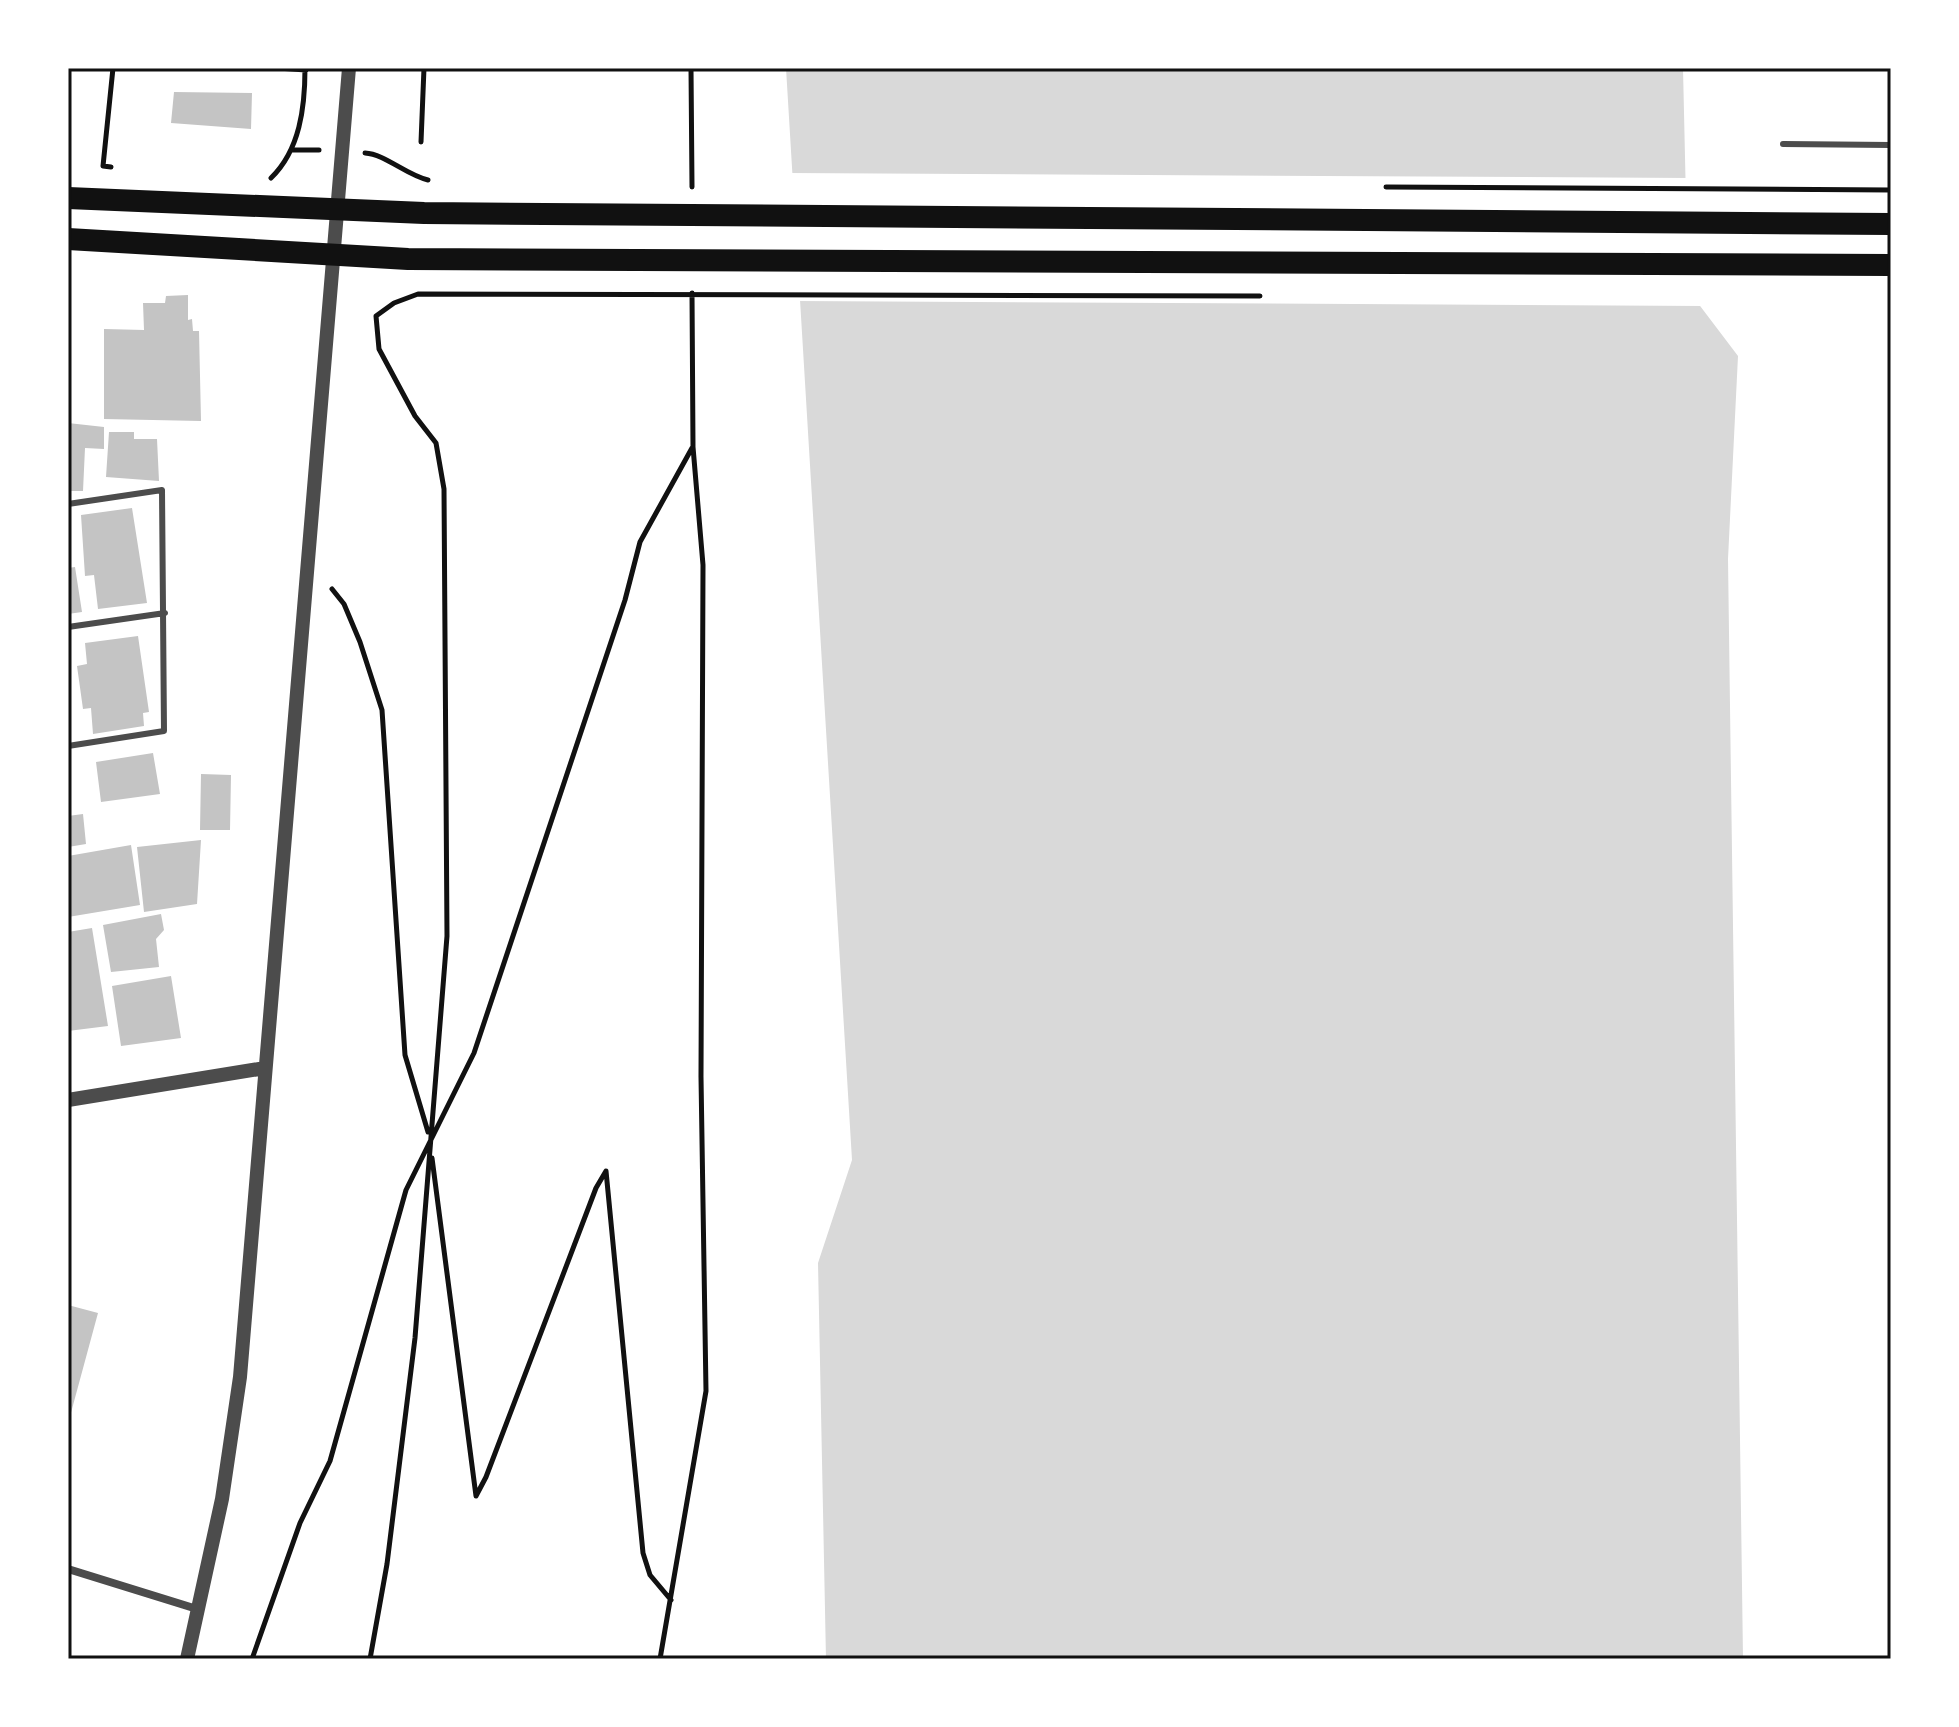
<svg xmlns="http://www.w3.org/2000/svg" width="1959" height="1727" viewBox="0 0 1959 1727" font-family="'Exo 2',sans-serif">
<rect width="100%" height="100%" fill="#fff"/>
<path fill="#d9d9d9" d="M786 68H1683L1688 290 1738 356 1728 559 1743 1659H826L818 1263 852 1160Z"/>
<path fill="#fff" d="M788 173 1689 178 1691 289 1704 306 796 301Z"/>
<path fill="#c4c4c4" d="M174 92 252 93 251 129 171 123Z
M188 295V320L192 319 193 331H199L201 421 104 419V329L144 330 143 303H165L166 296Z
M68 423 104 427V449L85 448 83 491H68Z
M109 432H134V439H157L159 481 106 477Z
M132 508 147 603 98 609 94 575 85 576 81 515Z
M75 567 82 612 68 614V568Z
M138 636 149 712 143 713 144 726 93 734 91 708 83 709 77 666 87 664 85 643Z
M153 753 160 794 101 802 96 762Z
M201 774 231 775 230 830H200Z
M83 814 86 844 68 847V816Z
M201 840 197 904 144 912 137 847Z
M131 845 140 905 68 917V856Z
M161 914 164 930 156 939 159 967 111 972 103 925Z
M92 928 108 1026 68 1031V932Z
M171 976 181 1038 121 1046 112 986Z
M68 1305 98 1313 69 1420H68Z"/>
<g fill="none" stroke-linecap="round" stroke-linejoin="round">
<path stroke="#111" stroke-width="5" d="M278 68 306 70
M691 68 692 187
M421 142 424 68
M292 150H319
M365 153C385 154 406 175 428 180
M111 167 103 166 113 68
M271 178C300 150 305 107 305 68
M1386 187 1891 190
M332 589 344 604 360 642 382 710 405 1055 428 1132
M432 1158 476 1496 486 1477 596 1188 606 1171 643 1553 650 1575 671 1600
M252 1659 300 1523 330 1461 406 1190 474 1053 625 600 640 542 692 448
M370 1659 387 1564 415 1338 447 936 444 489 436 443 415 416 379 349 376 316 394 303 418 294 1260 296
M660 1659 706 1391 701 1077 703 565 693 447 692 293"/>
<path stroke="#4c4c4c" stroke-width="6" d="M1783 144 1891 145
M68 504 162 490 164 731 68 746
M68 627 165 613"/>
<path stroke="#4c4c4c" stroke-width="8" d="M68 1569 197 1609"/>
<path stroke="#4c4c4c" stroke-width="14" d="M68 1100 265 1068
M187 1659 222 1499 240 1377 349 68"/>
<path stroke="#111" stroke-width="22" d="M68 198 424 213 1891 224
M68 239 408 259 1891 265"/>
</g>
<rect width="1959" height="1727" fill="none" stroke="#ffffff" stroke-width="140"/>
<rect x="70" y="70" width="1819" height="1587" fill="none" stroke="#111" stroke-width="3"/>
</svg>
